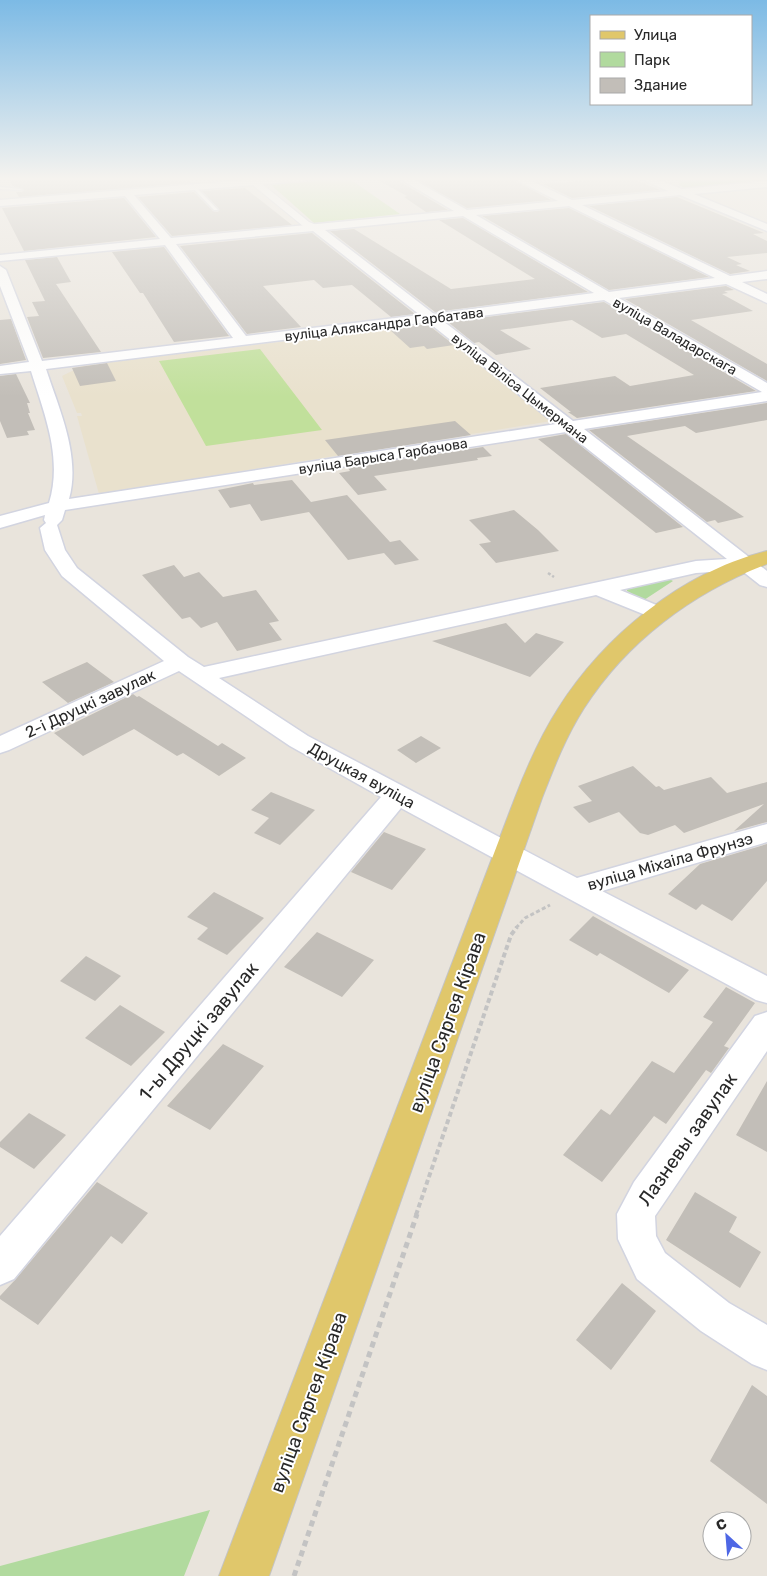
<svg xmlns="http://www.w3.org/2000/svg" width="767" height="1576" viewBox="0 0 767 1576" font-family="Rubik,sans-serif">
<rect width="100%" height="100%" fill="#e9e4dc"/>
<path fill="#e9e1cd" d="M431 324 552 421 99 494 77 416H82L81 413H77L62 376 84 365Z"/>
<path fill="#b1da9e" d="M667 177H757L767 181 686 189 679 185 681 182Z
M669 579 673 581 644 600 627 591V587Z
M210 1510 184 1576H0V1566Z"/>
<path fill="#c1e09b" d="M347 177 400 214 314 223 269 183Z
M260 349 322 430 206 446 159 361Z"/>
<path fill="#c2beb8" d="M7 177H184L191 183 19 197 16 192H22L24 190 13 186Z
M372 177H397L399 181 448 210 426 212 404 197 407 196Z
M412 177H470V181L508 177 551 200 467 208Z
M629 177 660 190 572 198 543 184Z
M245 188 292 225 172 236 138 197 194 192 213 211 218 212 219 209 202 191Z
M677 197 764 233 753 234 767 241V253L727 257 742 264 736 265 750 271 730 274 589 206Z
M124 198 156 237 24 251 2 208Z
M569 208 709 277 609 290 482 216Z
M463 218 588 292 435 312 330 231 354 229 451 289 535 279 439 220Z
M312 233 415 314 391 317 352 285 323 288 314 280 263 286 301 327 247 334 180 246Z
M164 247 229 336 174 342 143 293H140L112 252Z
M57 257 71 282 56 284 101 352 43 358 27 317 39 316 32 302 45 301 25 260Z
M726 286 734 290 724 291 728 293 722 294 753 311 691 320 767 364V381L625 299Z
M604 302 756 391 577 418 568 412H571L540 388 615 376 630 386 694 375 626 334 602 338 572 320 500 330 531 349 496 355 479 342 474 343 448 322Z
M11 319 26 360 0 364V320Z
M427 324 454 345 427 349 424 346 410 348 390 330Z
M107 363 116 381 80 386 72 368Z
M16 374 30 403H27L30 413H28L35 430 27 431 29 435 7 438 0 421V376Z
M767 403V420L696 433 685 426 627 436 744 517 718 523 715 520 707 522 589 430Z
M455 421 471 435 338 456 325 440Z
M566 434 683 527 656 533 538 439Z
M483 447 492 456 477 458 478 460 374 476 387 490 358 495 339 473 350 471 348 468Z
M292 480 311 502 347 495 390 542 400 540 419 560 395 565 384 553 348 560 309 512 261 521 250 504 230 508 218 490 253 483 254 485Z
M514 510 538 530 559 551 496 563 479 544 491 542 469 520Z
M174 565 184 577 199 572 223 597 256 590 279 621 269 623 282 640 237 651 217 622 201 628 190 617 182 619 142 575Z
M506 623 525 643 536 633 564 642 530 677 432 641Z
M87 662 114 682 68 703 42 682Z
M133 694 137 697 139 696 218 746 222 743 246 758 219 776 183 753 177 756 134 729 83 756 54 733Z
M421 736 441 748 416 763 397 750Z
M633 766 656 787 659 786 664 790 711 777 727 793 767 782V822L734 831 764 804 684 833 675 825 648 835 640 833 619 812 589 823 573 807 592 801 578 786Z
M271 792 315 810 280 845 254 833 269 818 251 810Z
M384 832 426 849 392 890 351 872Z
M767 844V881L732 921 702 904 696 910 668 894 700 864Z
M214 892 264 918 227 955 197 939 208 928 187 917Z
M593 916 637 941 689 970 669 993 600 953 597 956 569 940Z
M317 932 374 960 342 997 284 967Z
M86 956 121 976 95 1001 60 981Z
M726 987 755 1003 724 1046 729 1048 711 1073 706 1070 666 1124 654 1116 602 1182 563 1155 601 1109 610 1115 652 1061 674 1073 713 1022 703 1017Z
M120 1005 165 1032 131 1066 85 1038Z
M223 1044 264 1066 210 1130 167 1106Z
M767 1081V1152L736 1135Z
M29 1113 66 1135 34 1169 0 1147V1142Z
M97 1182 148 1213 122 1244 111 1236 38 1325 0 1299V1296L15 1280Z
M695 1192 737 1217 729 1232 761 1252 740 1288 666 1240Z
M622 1283 656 1311 611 1370 576 1340Z
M752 1385 767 1396V1504L710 1461Z"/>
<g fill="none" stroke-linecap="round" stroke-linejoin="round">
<defs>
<path id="service" d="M552 178 554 180 525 181 527 180Z
M190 185H194L218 210H214Z
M0 187 20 189 22 190 0 189Z"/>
<path id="pedestrian" d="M254 179H260L261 183 309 222 319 226V230L303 226 254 186Z"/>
<path id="minor" d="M284 177H317L312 180 134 195 171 238 454 211 400 179 399 177H409L467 210 558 201 514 179 513 177H523L572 200 668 191 641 179 640 177H651L682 189 767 181V187L694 194 767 224V231L680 195 582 205 730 276 767 271V279L742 282 767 294V303L726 284 619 298 767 383V401L584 429 767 571V587L760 585 741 570 696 573 620 590 666 609 669 614 666 619 658 620 596 595 219 678 308 736 577 878 767 824V842L602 891 767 976V1003L756 1000 401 808 14 1279 0 1285V1236L381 797 290 746 179 671 9 750 0 753V736L164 661 62 576 45 550 40 528 46 523 44 520 45 515 0 528V516L49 503C63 458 44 413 31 371L0 374V366L29 362 0 286V266L6 270 42 361 233 338 165 245 0 261V255L160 239 125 196 0 206V200ZM569 206 715 278 609 292 476 215ZM463 216 594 293 434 314 325 230ZM313 231 420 315 246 336 176 244ZM604 300 762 392 573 421 443 321ZM428 322 556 424 69 499C81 456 59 409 46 369ZM566 432 727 559 696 561 204 667 188 657 77 568 65 550 57 525 62 520 65 510Z
M767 1012V1051L655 1216 656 1236 665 1253 729 1303 767 1325V1370L752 1364 701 1331 637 1279 618 1239 617 1214 634 1182 755 1016Z"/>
<path id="primary" d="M767 551V564C693 592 627 641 584 708 566 736 554 767 542 798L269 1576H219L515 798C527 767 540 737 558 709 604 636 682 572 767 551Z"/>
</defs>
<use href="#service" stroke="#d2d4e0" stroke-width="3"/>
<use href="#pedestrian" stroke="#d2d4e0" stroke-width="2"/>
<use href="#minor" stroke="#d2d4e0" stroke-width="3"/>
<use href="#primary" stroke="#c3c3c3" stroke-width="2"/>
<path stroke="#c3c3c3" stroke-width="2.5" stroke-dasharray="3 2" stroke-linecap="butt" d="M548 573 554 577"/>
<path stroke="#c3c3c3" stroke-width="3" stroke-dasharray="4 2.5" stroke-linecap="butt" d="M516 928 525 918 550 905"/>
<path stroke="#c3c3c3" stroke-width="4" stroke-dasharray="5 3" stroke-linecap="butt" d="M416 1215 511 935 517 927"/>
<path stroke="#c3c3c3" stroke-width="5" stroke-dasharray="6 4.5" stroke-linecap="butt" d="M294 1576 417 1214"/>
<use href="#service" fill="#fff" fill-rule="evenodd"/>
<use href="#pedestrian" fill="#fff" fill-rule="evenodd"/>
<use href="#minor" fill="#fff" fill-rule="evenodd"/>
<use href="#primary" fill="#e0c76b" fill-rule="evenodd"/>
</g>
<linearGradient id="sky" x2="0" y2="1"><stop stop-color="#7cbae5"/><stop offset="0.45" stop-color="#f5f3ef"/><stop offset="1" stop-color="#f5f3ef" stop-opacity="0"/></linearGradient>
<rect width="767" height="397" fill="url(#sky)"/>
<g text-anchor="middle" stroke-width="4" stroke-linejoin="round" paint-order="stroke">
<g font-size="14" fill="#292929" stroke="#fff">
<text transform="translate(384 324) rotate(-7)" y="5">вуліца Аляксандра Гарбатава</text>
<text transform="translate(675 336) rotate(30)" y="5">вуліца Валадарскага</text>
<text transform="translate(520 388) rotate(38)" y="5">вуліца Віліса Цымермана</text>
<text transform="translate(383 456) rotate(-9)" y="5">вуліца Барыса Гарбачова</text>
</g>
<g font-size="16" fill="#292929" stroke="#fff">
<text transform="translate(90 703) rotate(-25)" y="6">2-і Друцкі завулак</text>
<text transform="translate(362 775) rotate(29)" y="6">Друцкая вуліца</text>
<text transform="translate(670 861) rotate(-16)" y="6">вуліца Міхаіла Фрунзэ</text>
</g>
<g font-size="19" fill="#292929" stroke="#fff">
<text transform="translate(447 1022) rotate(-70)" y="7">вуліца Сяргея Кірава</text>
<text transform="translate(198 1031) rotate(-50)" y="7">1-ы Друцкі завулак</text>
<text transform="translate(687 1139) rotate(-55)" y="7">Лазневы завулак</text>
<text transform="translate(308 1402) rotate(-70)" y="7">вуліца Сяргея Кірава</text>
</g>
</g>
<rect x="590" y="15" width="162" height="90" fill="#ffffff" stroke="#a9a9a9"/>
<rect x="600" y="31" width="25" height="8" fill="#e0c76b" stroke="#a9a9a9"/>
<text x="634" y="40" font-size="15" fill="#292929">Улица</text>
<rect x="600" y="52" width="25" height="15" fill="#b1da9e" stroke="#a9a9a9"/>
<text x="634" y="65" font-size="15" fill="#292929">Парк</text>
<rect x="600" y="78" width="25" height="15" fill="#c2beb8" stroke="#a9a9a9"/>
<text x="634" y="90" font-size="15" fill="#292929">Здание</text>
<g transform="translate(727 1536) rotate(334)"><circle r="24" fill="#ffffff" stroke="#a9a9a9"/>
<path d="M0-4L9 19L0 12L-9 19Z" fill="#4e67e5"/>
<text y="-8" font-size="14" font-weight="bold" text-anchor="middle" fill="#292929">С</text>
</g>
</svg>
